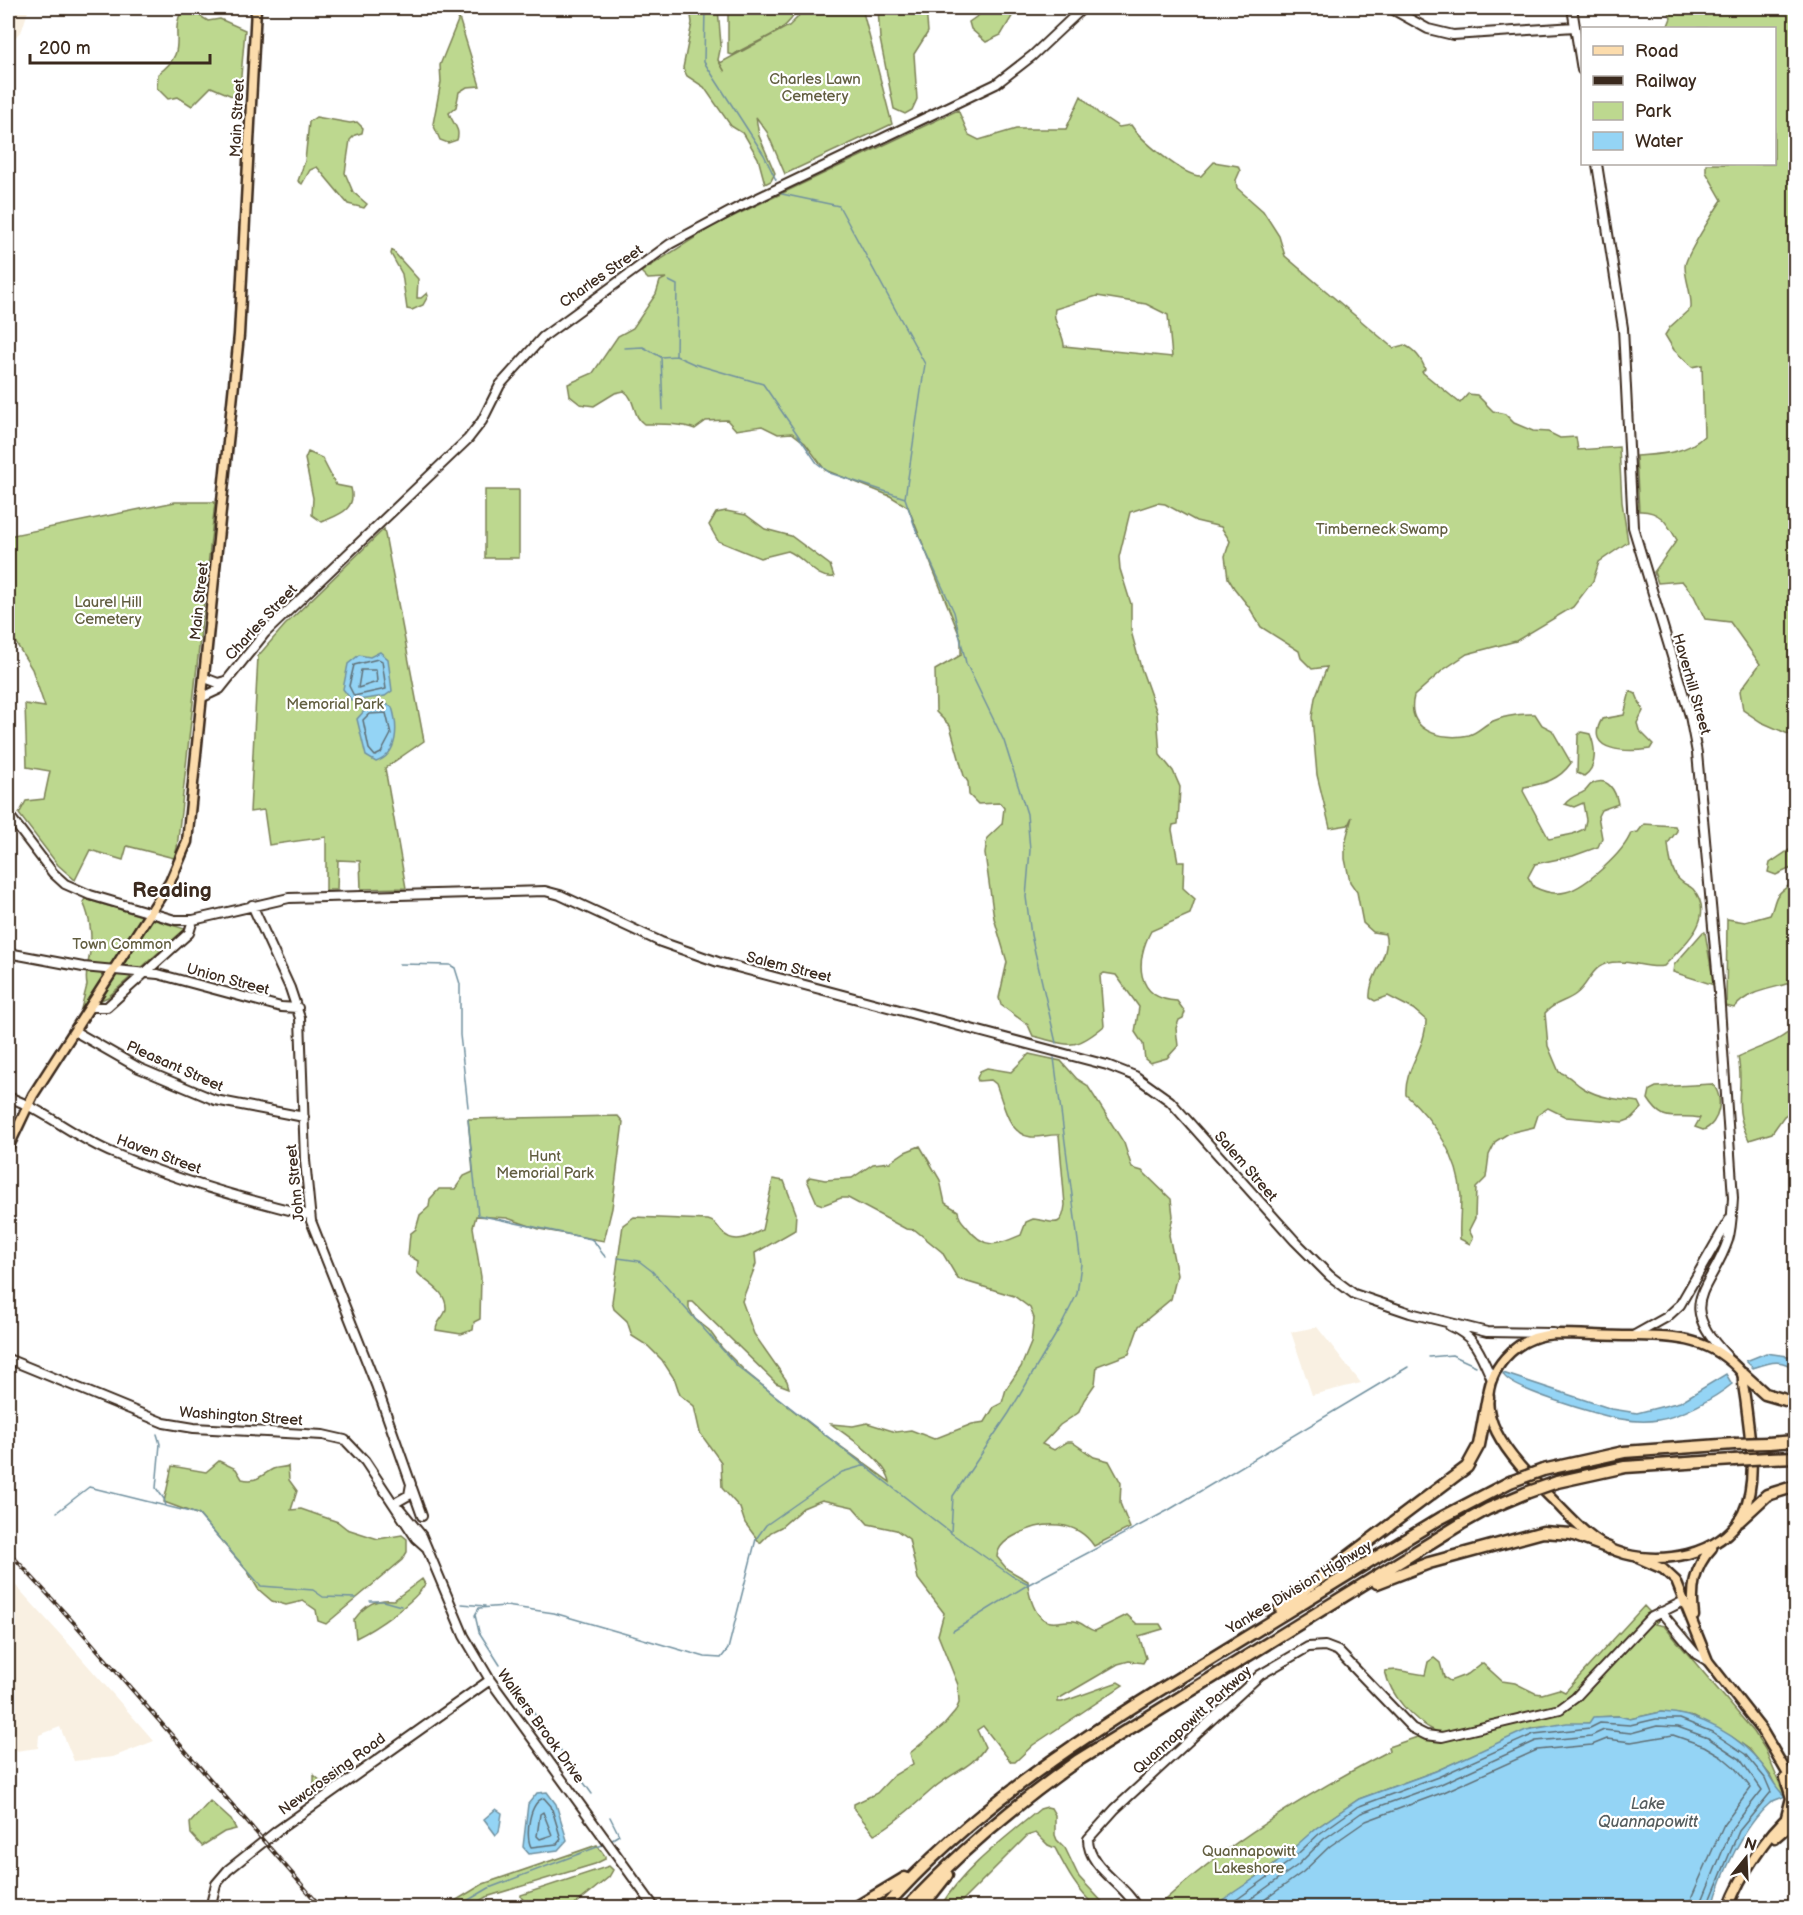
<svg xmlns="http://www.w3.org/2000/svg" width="1803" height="1915" viewBox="0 0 1803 1915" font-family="'Balsamiq Sans',sans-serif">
<rect width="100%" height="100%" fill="#fff"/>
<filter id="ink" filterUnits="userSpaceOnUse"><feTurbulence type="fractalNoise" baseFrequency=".0167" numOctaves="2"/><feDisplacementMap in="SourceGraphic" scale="12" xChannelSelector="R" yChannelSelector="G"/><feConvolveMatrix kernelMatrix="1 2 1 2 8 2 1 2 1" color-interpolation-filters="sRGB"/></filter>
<g filter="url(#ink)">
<path fill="#f9f0e2" d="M8 8H29L22 30 8 45Z
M1317 1327 1361 1383 1312 1395 1291 1332Z
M8 1577 68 1643 154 1741 113 1757 74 1761 60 1727 39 1735 38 1748 8 1752Z"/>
<path fill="#bdd88f" stroke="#7c8156" stroke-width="1.5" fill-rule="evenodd" d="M690 8H718L721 45 718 60 725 72 720 63 789 26 798 17 802 8H862L892 124 785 174 767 132 756 117 759 136 775 173 771 181 765 184 758 158 744 134 731 126 704 87 687 76 683 68 692 23Z
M728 8H797C789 34 753 41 733 55L728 54Z
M878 8H926L928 32 914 54 917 99 912 110 905 114 894 109 880 39Z
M989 8H1017L1001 35 986 42 971 29 969 22Z
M1668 8H1795V737L1761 722 1743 710 1740 691 1760 664 1730 622 1705 619 1694 596 1682 581 1658 583 1654 572 1677 540C1667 523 1660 510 1639 511L1636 456C1660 454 1686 454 1704 436L1702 365 1692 367 1674 350 1665 335 1670 327 1691 308C1692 293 1685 280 1685 266 1685 257 1715 210 1722 200L1706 172V164H1774V28H1667L1671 18Z
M189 9 208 21 220 19 245 30 239 99 211 87 192 106 178 97 168 99 157 88 158 74C191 50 168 36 182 10Z
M459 18 480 86 467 87 459 92 456 107 449 113C452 123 461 128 457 140L448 143 440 140 433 124 441 82 440 65Z
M1081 96 1098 113 1119 127 1131 125C1140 139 1184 177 1201 176L1214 162 1238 166 1240 171 1236 180 1237 188 1263 211 1279 236 1285 256 1393 348 1404 345C1414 349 1422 359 1425 369L1422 372 1460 403 1468 394 1477 395 1493 411 1505 414 1514 423 1533 431 1548 432 1560 438 1576 437 1578 450 1619 447 1622 502 1628 542 1599 562 1593 581 1573 607 1516 641 1467 654 1443 670 1414 696C1405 731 1442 741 1469 735 1477 733 1483 726 1489 723 1500 717 1517 714 1530 714H1535L1542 725 1552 730 1571 763C1559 780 1544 784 1524 787L1523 791 1549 839 1573 834 1584 829 1586 820 1583 803 1574 807 1565 804C1572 795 1578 796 1585 791 1588 789 1589 785 1592 784 1608 775 1616 792 1618 804L1601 810 1598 816 1602 838 1598 847 1573 856 1535 864 1528 877 1534 887C1544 892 1555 895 1566 892 1586 887 1624 852 1631 833L1638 832 1644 824 1675 826 1677 831 1668 843C1669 854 1671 874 1681 881 1685 885 1689 885 1693 889 1718 918 1683 946 1664 966 1650 969 1632 961 1618 962 1590 962 1592 982 1576 994 1566 1002 1554 1002 1545 1013L1548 1046 1559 1072C1570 1075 1573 1082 1583 1088 1599 1098 1620 1100 1639 1102L1642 1108 1631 1119 1623 1122 1566 1117 1548 1108 1538 1115 1534 1127 1509 1133 1496 1141 1489 1155 1486 1178 1476 1188 1475 1218 1469 1230 1473 1238 1470 1244 1460 1239C1459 1225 1461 1210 1461 1196 1459 1158 1435 1121 1406 1095 1404 1069 1426 1048 1426 1020L1413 1009 1388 996 1375 1001 1370 998C1368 976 1392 956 1385 934L1373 932 1363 923 1357 892 1350 882 1345 859V843L1352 817 1348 825 1330 828 1317 775 1312 717 1315 698 1327 667 1312 669 1301 658 1299 651 1261 627 1249 607 1234 588 1228 578 1225 556 1230 541 1221 527 1196 521 1165 504 1157 503 1130 512 1119 557 1120 569 1131 604V631L1141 668 1157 713 1160 755 1173 771 1180 787 1178 824 1173 825 1172 830 1178 862H1184L1183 888 1195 899 1190 914 1151 931C1135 960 1135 999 1177 1001L1185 1012 1183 1018 1179 1020 1176 1028 1178 1046 1167 1058 1150 1063 1145 1059 1143 1044 1135 1032 1139 1007 1116 975 1104 973 1100 976 1104 1026C1073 1052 1069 1045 1033 1036L1028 1025 1001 1005 999 998 1007 962 994 918 985 854 987 838 1002 824 1004 808 1000 803 978 804 969 795 968 782 964 776 950 726 936 712 935 670 961 655V639L908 507 890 496 825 470 805 443 792 433 778 434 762 426 736 430 727 420 706 421 695 429C681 423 659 424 644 424 632 416 636 399 624 391L615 393 594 406 580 404 570 396 568 384 593 373 618 336 633 328 656 294 660 281 666 278 648 279 641 272 713 226 958 110 969 135 979 140 1016 129H1066ZM1097 296 1146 304 1168 315 1172 357 1064 346C1064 333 1052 323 1055 309Z
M316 117 350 123 357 122 363 128 362 133 355 135 350 140 345 173 353 192 367 204 364 208 348 204 317 167 310 170 302 184 298 181 305 161 309 122Z
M392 250 418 279 417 298H421L427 293 428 296 423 305 412 310 407 309 402 274 391 254Z
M308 452 322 458 336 485 351 488C357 511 337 515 322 522L312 515 313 498 305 459Z
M485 490H519V558H485Z
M175 502H215L177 848 174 858 127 846 123 860 90 850 75 880 58 865 19 814 26 801 44 799 50 771 27 767 25 704 45 707 32 669 8 630V536Z
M726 511 746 515 765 529 791 536 830 565 834 577C816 580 804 557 788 551L760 558 718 541 709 525 716 513Z
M384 529 424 741 385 768 406 888 361 889 360 861 338 860 337 890H326V837L269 845 264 810 250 812 258 656 285 625Z
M1630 691 1636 694 1643 711 1637 723 1639 730 1653 744 1650 749C1630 752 1582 753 1602 719L1624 715Z
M1581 732 1590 734C1596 748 1597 768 1584 776L1577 773 1578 735Z
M1795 846V981C1773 990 1751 988 1734 1008L1726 1006 1727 919 1745 922 1770 915C1773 910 1774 901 1777 896 1786 884 1797 888 1791 868L1776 875 1768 872 1770 863Z
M85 899 185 929 108 997 81 1009 87 985C85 975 87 969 89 958 93 940 91 919 83 902Z
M1703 932H1705L1714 985 1673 972 1674 965Z
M1795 1026V1109L1784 1116 1772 1133 1749 1140C1731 1104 1745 1091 1738 1057 1757 1047 1780 1043 1795 1026Z
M1029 1054 1061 1061 1077 1079 1087 1085 1124 1143 1132 1168 1142 1171 1171 1199 1173 1216 1169 1235 1177 1275 1171 1299 1139 1326 1129 1354 1097 1366 1095 1384 1084 1400 1078 1413 1060 1425 1042 1444 1054 1450 1067 1442H1072L1094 1457 1109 1461 1121 1483 1120 1503 1130 1528 1094 1546C1076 1519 1043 1521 1018 1534 1008 1539 998 1545 997 1557L1007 1569 1028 1581C1028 1593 1034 1620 1051 1622 1058 1623 1066 1620 1074 1621 1082 1622 1087 1629 1095 1631L1127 1615 1137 1624H1160L1163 1629 1139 1636 1146 1658 1143 1663 1129 1661 1118 1664 1058 1699V1702H1062L1118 1682 1123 1685 1033 1745 1015 1762H1011L983 1726 977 1730 985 1747C974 1766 950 1774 934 1788 921 1799 888 1830 874 1834L854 1809V1804L877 1793 893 1776 913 1764 910 1753 944 1725 955 1712 959 1703 958 1685 938 1635 944 1613 918 1579 909 1539 896 1530 868 1524 853 1507 822 1500 803 1508 781 1527 771 1532 760 1543 745 1523 740 1508 722 1488 721 1462 700 1433 694 1406 680 1395 675 1380 662 1360 648 1346 632 1336 627 1321 614 1309 612 1302 623 1225 634 1217 708 1220C716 1222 717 1226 722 1232 734 1245 749 1237 762 1230L773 1179 784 1181 796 1213 795 1230 755 1253 756 1264 742 1301 754 1334 787 1381 789 1388 776 1383 693 1302H689V1308L695 1319 709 1330 722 1348 747 1373 814 1427 890 1482C887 1462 848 1436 831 1424L853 1426 867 1423 896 1432 911 1430 934 1439 972 1424 985 1422 994 1407 1002 1403 1006 1389 1021 1367 1031 1343 1034 1318 1030 1308 1014 1296 958 1279 942 1252 915 1230 906 1229 848 1198H841L823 1205 817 1203 807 1180 810 1177 825 1180 852 1178 873 1164 890 1162 905 1152 920 1146 940 1180 945 1203 958 1211C959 1219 962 1221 967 1227 985 1251 997 1245 1021 1235L1026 1222 1033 1219C1051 1220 1062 1232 1065 1205L1059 1135C1050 1134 1040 1138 1031 1137 1008 1135 1003 1101 996 1084L991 1080 978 1081 977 1078 980 1071 987 1068 1011 1072Z
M1712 1084C1725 1096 1720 1124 1703 1130L1695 1127 1700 1118C1674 1113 1665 1126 1648 1099L1650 1090 1656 1087Z
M618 1116 623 1122 612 1208 604 1241 539 1229 507 1218 476 1216 473 1227 481 1277 480 1319 474 1322 473 1330 461 1334 436 1330C436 1321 445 1317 446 1309 447 1290 425 1283 417 1272L418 1261 408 1255 410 1234 416 1229 420 1215 429 1207 430 1199 439 1189H455L464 1176 473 1172 468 1119Z
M219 1461 236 1469 242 1479C257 1483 261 1475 273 1469 278 1467 283 1468 288 1466L289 1480 297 1491 291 1510 301 1509 338 1522 347 1529 378 1539 402 1535 407 1539V1552L402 1560 326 1624 318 1621 316 1610 303 1601 286 1605 272 1601 258 1589 248 1572 199 1515 164 1502 172 1466 206 1472Z
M422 1579 425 1584C415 1602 375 1629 356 1638L354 1620C365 1605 376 1598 394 1600Z
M1644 1606 1658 1621 1655 1624 1664 1626 1754 1732 1765 1749 1785 1796 1778 1791 1770 1775 1749 1749 1732 1737 1694 1717 1661 1712 1630 1719 1619 1716 1596 1717 1589 1723 1533 1728 1436 1771 1359 1799 1315 1829 1285 1857 1217 1905 1156 1908C1225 1844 1307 1794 1389 1751L1388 1747 1435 1731C1413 1720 1391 1697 1385 1671L1396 1670 1425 1675 1428 1662 1434 1658 1440 1663 1444 1677 1450 1681 1468 1674 1482 1663 1502 1681 1515 1683 1535 1693 1542 1694 1559 1689 1565 1692Z
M314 1775 324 1784 322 1791 314 1789Z
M210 1801 231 1820 236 1829 224 1832 202 1846 191 1834 190 1823Z
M1047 1807 1051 1808 1055 1815V1835L1057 1840 1065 1848 1079 1877 1107 1907H1096C1076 1889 1067 1871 1055 1848L1048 1845 1036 1833 1027 1836 956 1907H940C964 1868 1004 1839 1040 1809Z
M597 1845 605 1856V1859L595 1864 486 1897 469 1907H445L483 1884Z
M609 1866 613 1870 609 1877 572 1907H529L521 1897V1895Z"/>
<path fill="#94d4f5" stroke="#70909f" stroke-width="1.5" d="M380 652 388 659 392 691 385 696 352 701 343 689 348 664 359 655 370 657Z
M386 704 392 707C398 726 399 754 376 762L366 756 357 719 365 710 380 709Z
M1766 1353 1795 1357V1370C1782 1357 1768 1363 1753 1368L1746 1361Z
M1503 1373 1612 1409 1637 1413 1680 1402 1726 1374 1732 1384C1715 1398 1680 1417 1658 1420 1646 1422 1632 1421 1621 1419 1602 1416 1504 1388 1503 1373Z
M1661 1712C1700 1713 1740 1736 1763 1766 1771 1777 1775 1788 1785 1796 1781 1799 1773 1799 1769 1804 1744 1826 1721 1875 1713 1907H1212L1273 1866 1315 1829 1359 1799 1436 1771 1526 1730 1567 1723H1589L1593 1717 1619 1716 1630 1719Z
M547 1792 556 1804 567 1840 558 1850 529 1854 523 1847 528 1804 537 1793Z
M496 1809 502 1813 499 1832 496 1835 484 1819Z"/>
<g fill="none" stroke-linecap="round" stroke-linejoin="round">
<path stroke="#5f6e74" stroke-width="1.5" d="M378 659 382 661 386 689 354 696 349 686 354 665Z
M361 670H376L377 682 358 688Z
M386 713 391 734 381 753 375 756 369 749 363 720 369 714Z
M544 1798 551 1806 561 1839 557 1844 531 1847C525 1836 529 1802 544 1798Z
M543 1812 552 1835 540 1839 537 1836 540 1814Z
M1225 1908 1289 1862 1319 1834 1357 1807 1438 1777 1534 1734 1590 1728 1600 1723 1630 1725 1656 1719H1680L1712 1732 1745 1754 1765 1778 1771 1792 1739 1831 1707 1908
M1238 1908 1298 1865 1324 1839 1361 1813 1441 1784 1536 1741 1591 1736 1604 1730 1631 1733 1657 1726 1678 1727 1708 1738 1740 1759 1762 1790 1732 1828 1699 1908
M1253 1908 1303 1872 1330 1846 1366 1821 1444 1792 1537 1750 1592 1745 1607 1739 1631 1742 1673 1735 1704 1746 1721 1756 1734 1767 1751 1788 1724 1824 1692 1896 1690 1908"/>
<path stroke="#70909f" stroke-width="1.5" d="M705 8 704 62 764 155 776 180
M782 194 839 206 925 364 905 498 916 530 954 612 966 663 1004 741 1027 814 1030 850 1026 897 1031 935 1056 1043
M669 281 677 285 676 356 694 364 763 384 817 463 830 473 905 498
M624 348 643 347 661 357
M663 410 661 357 676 356
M399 964 450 965 455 968 460 984V1035L468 1107
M468 1119 478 1215 591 1239C599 1244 599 1252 606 1257
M618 1258 639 1261 652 1271 737 1366 951 1533 1012 1576 1029 1584
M1429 1357 1452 1355 1476 1366
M157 1434 160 1444 156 1488 164 1499 166 1506
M57 1512 89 1487 198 1514 261 1586 313 1590 323 1597 356 1598
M951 1532 953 1496 1009 1413 1062 1324 1077 1294 1081 1264 1054 1058
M370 1601H383L401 1606
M462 1604 485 1606
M953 1631 1029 1584 1167 1511 1408 1367
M500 1665 479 1632 475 1615 479 1608 506 1606 554 1613 705 1657 721 1658 728 1649 756 1539 766 1525 842 1472 866 1465
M510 1680 592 1794
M609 1841 619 1835 610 1817
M455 1908 489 1888 605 1844"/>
<defs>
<path id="secondary" d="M1390 8 1428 29 1453 35 1575 27
M1572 8 1582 70
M1597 164 1623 328 1633 527 1690 716 1697 753 1719 992 1733 1198C1732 1211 1732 1227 1728 1240 1711 1291 1674 1301 1726 1355
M205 678 218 683 225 681
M203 697 220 689 265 633 468 439 482 421 500 385 543 337 670 244 737 208 996 84 1032 56 1083 8
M8 814 53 873 65 884 90 895 175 920H193L289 898 545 891 560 895 661 942 718 962 1107 1065 1135 1076 1170 1101 1295 1241 1330 1276 1354 1294 1410 1313 1487 1332 1553 1333
M252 905 290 988 300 1018 305 1160 311 1221 376 1385 411 1484 409 1495 395 1503
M8 953 83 967 158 974 281 1007 298 1008
M92 1007H107L189 933 193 920
M76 1032 139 1068 215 1100 304 1117
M8 1097C45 1110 76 1138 113 1153 176 1180 243 1199 309 1215
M1450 1326C1478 1338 1480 1355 1492 1379
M1633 1336 1667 1317 1680 1305 1729 1220
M8 1359 164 1423 194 1428 323 1435 345 1440 365 1461 416 1538 426 1547
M412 1488 422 1516
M396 1504 422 1536 464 1636 490 1680 655 1908
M1661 1612 1696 1654 1708 1661
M210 1908 216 1884 228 1870 277 1831 490 1680
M1137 1908C1125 1883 1088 1869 1088 1839L1115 1809 1260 1675 1308 1647 1325 1646 1338 1651 1412 1728 1426 1735 1442 1737 1560 1709 1575 1698 1650 1618 1684 1601"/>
<path id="primary" d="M8 1148 33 1095 170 882 187 842 239 335 256 8
M1556 1334C1581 1334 1605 1336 1630 1336 1675 1337 1711 1336 1743 1374 1742 1385 1745 1394 1746 1405 1750 1438 1758 1482 1743 1513 1723 1556 1657 1567 1616 1551 1591 1542 1571 1518 1553 1500 1517 1464 1459 1411 1505 1358 1518 1343 1536 1335 1556 1334Z
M1638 1558 1663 1569 1676 1581 1708 1661 1762 1730 1796 1788
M1694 1616C1691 1590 1693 1568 1712 1548
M1785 1778 1791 1798 1786 1817
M1775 1838 1796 1820
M1728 1908C1740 1876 1768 1831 1796 1810"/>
<path id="highway" d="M1743 1374 1765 1394 1796 1403
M1768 1443 1796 1441
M1769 1458 1796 1457
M1543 1470 1624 1452 1734 1444
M1557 1482 1625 1467 1734 1460
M1739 1521 1767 1495 1796 1486
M1377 1583 1429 1563 1543 1532 1571 1534 1609 1548
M1280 1608 1467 1467 1479 1445 1488 1397
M855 1908 905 1878
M884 1908C976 1804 1091 1731 1209 1660 1269 1623 1328 1587 1388 1550L1441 1518 1510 1482
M907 1908C958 1853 1015 1805 1077 1761L1461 1524 1488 1509 1526 1493
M921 1908 947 1875"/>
</defs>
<use href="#secondary" stroke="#3b2a1e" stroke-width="12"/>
<use href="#primary" stroke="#3b2a1e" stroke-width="13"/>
<use href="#highway" stroke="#3b2a1e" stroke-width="15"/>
<use href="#secondary" stroke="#fff" stroke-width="8"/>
<use href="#primary" stroke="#fcdcac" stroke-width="8"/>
<use href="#highway" stroke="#fcdcac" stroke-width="10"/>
<defs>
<path id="rail" d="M8 1551 75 1624 322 1908"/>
</defs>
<use href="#rail" stroke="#3b2a1e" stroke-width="4"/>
<use href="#rail" stroke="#fff" stroke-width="1.5" stroke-dasharray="4.5" stroke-linecap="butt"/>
<defs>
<path id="highway-bridge" d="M1734 1444 1768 1443
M1734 1460 1769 1458
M1510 1482 1543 1470
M1526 1493 1557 1482"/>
</defs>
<use href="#highway-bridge" stroke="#3b2a1e" stroke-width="15" stroke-linecap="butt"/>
<use href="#highway-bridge" stroke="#fcdcac" stroke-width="10"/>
</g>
</g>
<g text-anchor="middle" stroke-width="4.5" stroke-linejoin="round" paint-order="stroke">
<g font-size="15" fill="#625e40" stroke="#fff">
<text x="815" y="84">Charles Lawn<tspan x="815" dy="17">Cemetery</tspan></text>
<text x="1382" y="534">Timberneck Swamp</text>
<text x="108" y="607">Laurel Hill<tspan x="108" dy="17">Cemetery</tspan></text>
<text x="335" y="709">Memorial Park</text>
<text x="122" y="949">Town Common</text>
<text x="545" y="1161">Hunt<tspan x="545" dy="17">Memorial Park</tspan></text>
<text x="1249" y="1856">Quannapowitt<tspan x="1249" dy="17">Lakeshore</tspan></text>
</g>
<g font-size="15" fill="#3b2a1e" stroke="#fff">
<text transform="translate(237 118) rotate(-87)" y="5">Main Street</text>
<text transform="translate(601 276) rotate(-35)" y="5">Charles Street</text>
<text transform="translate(199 601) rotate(-84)" y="5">Main Street</text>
<text transform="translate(261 622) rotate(-47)" y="5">Charles Street</text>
<text transform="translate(1692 684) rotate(74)" y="5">Haverhill Street</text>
<text transform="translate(789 967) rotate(14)" y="5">Salem Street</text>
<text transform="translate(228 979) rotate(15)" y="5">Union Street</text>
<text transform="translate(175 1066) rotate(24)" y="5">Pleasant Street</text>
<text transform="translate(159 1154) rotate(20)" y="5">Haven Street</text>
<text transform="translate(1246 1166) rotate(49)" y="5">Salem Street</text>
<text transform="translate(295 1183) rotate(-96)" y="5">John Street</text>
<text transform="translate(241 1416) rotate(4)" y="5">Washington Street</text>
<text transform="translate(1299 1587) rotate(-31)" y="5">Yankee Division Highway</text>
<text transform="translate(1192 1720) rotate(-42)" y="5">Quannapowitt Parkway</text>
<text transform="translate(541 1726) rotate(54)" y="5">Walkers Brook Drive</text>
<text transform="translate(332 1774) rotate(-36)" y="5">Newcrossing Road</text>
</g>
<g font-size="16" font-style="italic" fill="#565d5e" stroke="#fff">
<text x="1648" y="1809">Lake<tspan x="1648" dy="18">Quannapowitt</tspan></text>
</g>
<g font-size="21" font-weight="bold" fill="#3b2a1e" stroke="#fff">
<text x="172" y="897">Reading</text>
</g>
</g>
<rect width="1803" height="1915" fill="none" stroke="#fff" stroke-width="30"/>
<rect x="15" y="15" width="1773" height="1885" fill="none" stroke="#3b2a1e" stroke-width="2" filter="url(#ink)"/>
<rect x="1581" y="27" width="195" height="138" fill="#ffffff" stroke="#b1aaa5" stroke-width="1.5"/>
<rect x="1593" y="46" width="30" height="9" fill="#fcdcac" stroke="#b1aaa5" stroke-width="1.5"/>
<text x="1635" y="57" font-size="18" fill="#3b2a1e">Road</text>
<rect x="1593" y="76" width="30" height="9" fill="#3b2a1e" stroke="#b1aaa5" stroke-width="1.5"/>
<text x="1635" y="87" font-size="18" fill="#3b2a1e">Railway</text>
<rect x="1593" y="102" width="30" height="18" fill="#bdd88f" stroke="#b1aaa5" stroke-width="1.5"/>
<text x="1635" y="117" font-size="18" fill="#3b2a1e">Park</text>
<rect x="1593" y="132" width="30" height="18" fill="#94d4f5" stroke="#b1aaa5" stroke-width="1.5"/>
<text x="1635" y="147" font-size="18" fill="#3b2a1e">Water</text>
<g transform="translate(1746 1858) rotate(18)" stroke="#ffffff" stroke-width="4.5" paint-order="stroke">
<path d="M0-4.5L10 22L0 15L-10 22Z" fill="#3b2a1e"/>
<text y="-9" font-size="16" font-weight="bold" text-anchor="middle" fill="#3b2a1e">N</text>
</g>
<path d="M30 54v9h180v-9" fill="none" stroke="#3b2a1e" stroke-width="3"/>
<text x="39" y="54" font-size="18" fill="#3b2a1e" stroke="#ffffff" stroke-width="4.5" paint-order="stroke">200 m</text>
</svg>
